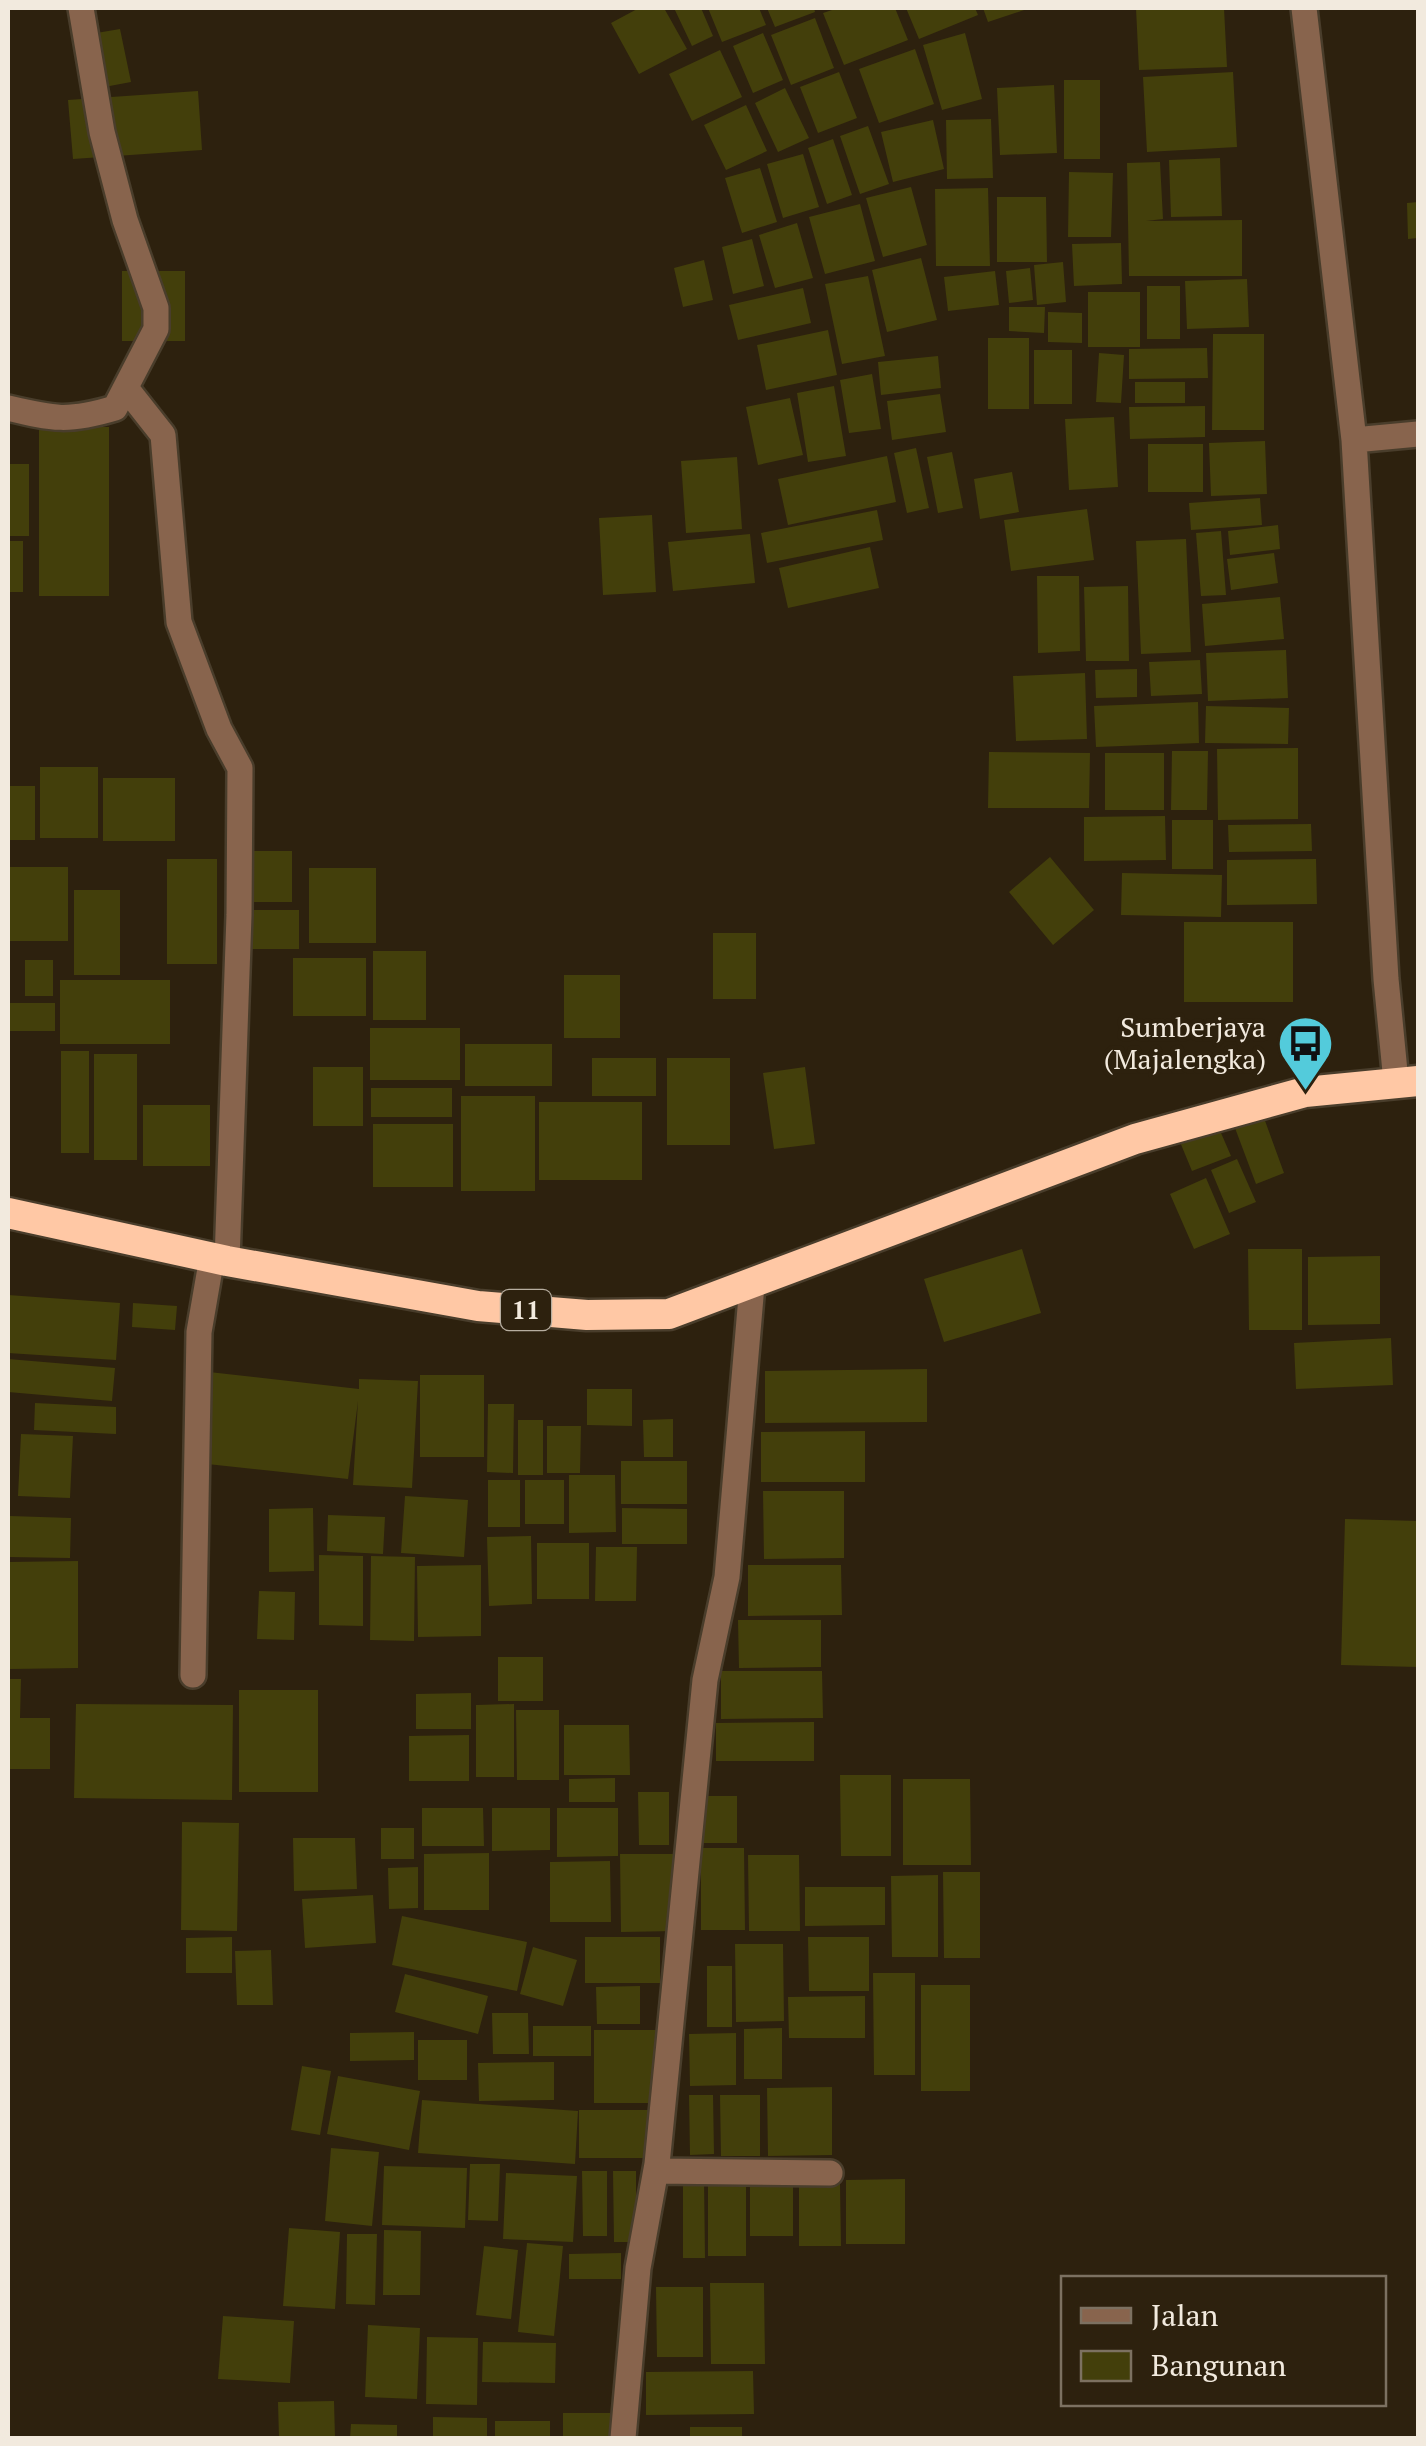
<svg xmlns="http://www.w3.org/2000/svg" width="1426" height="2446" viewBox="0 0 1426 2446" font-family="'PT Serif',serif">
<rect width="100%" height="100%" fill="#2d210e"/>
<path fill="#433f0b" d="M639 8H664L687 49 639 74 611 23Z
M674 8H701L713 36 692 46Z
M708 8H759L766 25 722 42Z
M767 8H814L815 12 775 27Z
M838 8H895L908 40 844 65 823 13Z
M906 8H975L978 15 919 39Z
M983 8H1030L988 22Z
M1136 8H1224L1227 67 1139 70Z
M815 18 834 68 791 85 771 35Z
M120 29 131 82 83 91 73 37Z
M763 33 783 80 753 93 733 46Z
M965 33 982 99 942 110 923 45Z
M915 49 934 104 879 123 859 69Z
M720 50 742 97 692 121 669 74Z
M839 72 857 118 818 133 800 87Z
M1233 72 1237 147 1147 152 1143 77Z
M1064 80H1100V159H1064Z
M1054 85 1057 153 1000 155 997 88Z
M785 88 809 138 778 152 755 103Z
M198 91 202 150 73 159 68 100Z
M746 105 767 151 726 170 704 125Z
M991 119 993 178 947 179 946 120Z
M933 120 944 169 893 182 881 132Z
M868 126 889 184 860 194 840 136Z
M833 139 852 195 827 204 808 148Z
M803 154 819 207 783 218 767 164Z
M1220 158 1222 216 1171 217 1169 160Z
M1160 162 1163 219 1146 221 1242 220V276H1129L1127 163Z
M760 168 777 222 742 233 725 178Z
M1069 172 1113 173 1111 237H1068Z
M911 187 927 245 883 257 866 198Z
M988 188 990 266H936L935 189Z
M997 197H1046L1047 262H997Z
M1418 202V238L1408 239 1407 203Z
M860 204 875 261 825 274 809 217Z
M797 223 813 278 775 288 759 235Z
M752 239 764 286 733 294 722 247Z
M1121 243 1122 284 1074 286 1072 244Z
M921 258 937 320 887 332 872 270Z
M704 260 713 300 683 307 674 268Z
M1063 262 1066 302 1037 305 1034 265Z
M1030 268 1033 300 1009 303 1006 271Z
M122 271H185V341H122Z
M995 271 999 305 948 311 944 277Z
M868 276 885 356 842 364 825 284Z
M1247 279 1249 327 1187 329 1185 281Z
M1147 286H1180V339H1147Z
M803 288 811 323 738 340 729 305Z
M1088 292H1140V347H1088Z
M1009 307H1045L1044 333 1009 331Z
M1048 312 1082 313V343L1048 342Z
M828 330 837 375 766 390 757 345Z
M1213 334H1264V430H1212Z
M988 338H1029V409H988Z
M1207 348 1208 378 1129 379V349Z
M1034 350H1072V404H1034Z
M1099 353 1124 355 1121 403 1096 402Z
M938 356 941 388 881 395 878 362Z
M872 374 881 429 849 433 840 380Z
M1135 382H1185V403H1135Z
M834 386 846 456 808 462 797 393Z
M940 394 946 432 892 440 887 401Z
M790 398 803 455 758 465 746 407Z
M1205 406V437L1130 439 1129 407Z
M1114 417 1118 487 1069 490 1065 419Z
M39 427H109V596H39Z
M1265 441 1267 494 1211 496 1209 443Z
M1148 444H1203V492H1148Z
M916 448 929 508 907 513 894 453Z
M952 452 963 508 938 513 927 457Z
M887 456 896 502 788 525 778 479Z
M737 457 742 529 686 533 681 461Z
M8 464H29V536H8Z
M1012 472 1019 512 980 519 974 479Z
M1260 498 1262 525 1191 530 1189 503Z
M1087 509 1094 560 1011 571 1004 520Z
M877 510 883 540 767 563 761 533Z
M652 515 656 592 603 595 599 518Z
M1278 525 1280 549 1230 555 1228 531Z
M1221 531 1226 595 1201 596 1196 533Z
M750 534 755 583 673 591 668 542Z
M1186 539 1191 652 1141 654 1136 541Z
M8 541H23V592H8Z
M870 547 879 588 788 608 779 568Z
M1274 553 1278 583 1231 590 1227 559Z
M1037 576H1079L1080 651 1038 653Z
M1128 586 1129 661H1086L1084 587Z
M1280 597 1284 639 1205 646 1202 604Z
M1286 650 1288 698 1208 701 1206 653Z
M1200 660 1202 694 1151 696 1149 662Z
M1137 669V697L1096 698 1095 670Z
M1085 673 1087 739 1016 741 1013 676Z
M1198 702 1199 743 1096 747 1094 706Z
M1206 706 1289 708 1288 744 1205 743Z
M1298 748V819L1218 820 1217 749Z
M1172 751H1208L1207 810H1171Z
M989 752 1090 753 1089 808H988Z
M1105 753H1164V810H1105Z
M40 767H98V838H40Z
M103 778H175V841H103Z
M8 786H35V840H8Z
M1165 816 1166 860 1084 861V817Z
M1172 820H1213V869H1172Z
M1311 824 1312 851 1229 852 1228 825Z
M251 851H292V902H251Z
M1050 857 1094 910 1053 945 1009 892Z
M167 859H217V964H167Z
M1316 859 1317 904 1227 905V860Z
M10 867H68V941H10Z
M309 868H376V943H309Z
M1122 873 1222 875 1221 917 1121 915Z
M74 890H120V975H74Z
M249 910H299V949H249Z
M1184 922H1293V1002H1184Z
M713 933H756V999H713Z
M373 951H426V1020H373Z
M293 958H366V1016H293Z
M25 960H53V996H25Z
M564 975H620V1038H564Z
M60 980H170V1044H60Z
M8 1003H55V1031H8Z
M370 1028H460V1080H370Z
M465 1044H552V1086H465Z
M61 1051H89V1153H61Z
M94 1054H137V1160H94Z
M592 1058H656V1096H592Z
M667 1058H730V1145H667Z
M313 1067H363V1126H313Z
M805 1067 815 1144 774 1149 763 1073Z
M371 1088H452V1117H371Z
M461 1096H535V1191H461Z
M539 1102H642V1180H539Z
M143 1105H210V1166H143Z
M1264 1118 1284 1173 1256 1184 1235 1128Z
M373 1124H453V1187H373Z
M1218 1126 1231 1156 1192 1171 1180 1142Z
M1237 1159 1256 1202 1229 1213 1211 1170Z
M1206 1178 1230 1234 1194 1249 1170 1194Z
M1022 1249 1041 1313 944 1342 924 1279Z
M1248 1249H1302V1330H1249Z
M1380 1256V1324L1308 1325V1257Z
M8 1295 120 1303 116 1360 8 1353Z
M133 1303 177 1306 175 1330 132 1327Z
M1391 1338 1393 1385 1296 1389 1294 1343Z
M8 1359 115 1368 112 1401 8 1392Z
M927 1369V1422L765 1423V1371Z
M209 1372 359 1389V1379L418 1381 412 1488 353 1485 358 1401 348 1479 198 1463Z
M420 1375H484V1457H420Z
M587 1389H632V1426L587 1425Z
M35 1403 116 1407V1434L34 1430Z
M488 1404H514L513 1473 487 1472Z
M673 1419V1457H644L643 1420Z
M518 1420H543V1475H518Z
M547 1426H581L580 1473H547Z
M865 1431V1482H761V1432Z
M21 1434 73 1436 70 1498 18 1496Z
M621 1461H687V1504H621Z
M569 1475H615L616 1532 569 1533Z
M488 1480H520V1527H488Z
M525 1480H564V1524H525Z
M763 1491H844V1558L764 1559Z
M405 1496 468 1500 464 1557 401 1553Z
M313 1508 314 1571 269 1572V1509Z
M622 1508 687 1509V1544H622Z
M328 1515 385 1517 383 1554 327 1551Z
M10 1516 71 1518 70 1558 9 1557Z
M1345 1519 1418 1521V1667L1341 1665Z
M531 1536 532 1604 489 1606 487 1537Z
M537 1543H589V1599H537Z
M596 1547H637L636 1601H595Z
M319 1555 363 1556V1626L319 1625Z
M371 1556 415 1557 414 1641 370 1640Z
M78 1561V1668L10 1669 9 1562Z
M481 1565V1636L418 1637 417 1566Z
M748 1565H841L842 1615 748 1616Z
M259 1591 295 1592 294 1640 257 1639Z
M738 1620H821V1667L739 1668Z
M498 1657H543V1701H498Z
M721 1671H822L823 1718 721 1719Z
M8 1679H21L20 1718H50V1769H8Z
M239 1690H318V1792H239Z
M471 1693V1729H416V1694Z
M76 1704 233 1705 232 1800 74 1798Z
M514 1704V1777H476V1705Z
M516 1710H559V1780H517Z
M814 1722V1761H716V1723Z
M564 1725H629L630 1775H564Z
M469 1735V1781H409V1736Z
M840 1775H891V1856H841Z
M615 1778V1802H569V1779Z
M903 1779H970L971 1865H903Z
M638 1792H669V1845H639Z
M700 1796H737V1843H700Z
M422 1808H483L484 1846H422Z
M492 1808H550V1850L492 1851Z
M557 1808H618V1856L557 1857Z
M182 1822 239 1823 237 1931 181 1930Z
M381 1828H414V1859H381Z
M293 1838H355L357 1889 294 1891Z
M701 1848H744L745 1930H701Z
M489 1853V1910H424V1854Z
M620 1854H676V1931L621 1932Z
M748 1855H799L800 1931H749Z
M610 1861 611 1922H550V1862Z
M418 1867V1908L389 1909 388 1868Z
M943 1872H980V1958H944Z
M938 1875V1957H892L891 1876Z
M805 1887H885V1925L805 1926Z
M373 1895 376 1943 305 1948 302 1899Z
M402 1916 527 1942 517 1991 392 1965Z
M232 1937V1973H186V1938Z
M585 1937H660V1983H585Z
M808 1937H869V1991H809Z
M735 1944H783L784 2021 736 2022Z
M533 1947 577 1960 563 2006 520 1994Z
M271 1950 273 2005H237L235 1951Z
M707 1966H732V2027H707Z
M873 1973H915V2075H874Z
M405 1974 488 1996 478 2034 395 2012Z
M921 1985H970V2091H921Z
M640 1986V2024H597L596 1987Z
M865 1996V2038H789L788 1997Z
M492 2013H528L529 2054H493Z
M533 2026H591V2056H533Z
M782 2028V2079H744V2029Z
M594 2030H661V2103H594Z
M414 2032V2060L350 2061V2033Z
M736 2033V2085L690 2086 689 2034Z
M418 2040H467V2080H418Z
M554 2062V2100L479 2101 478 2063Z
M302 2066 331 2071 320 2135 291 2130Z
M338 2076 420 2091 409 2150 327 2134Z
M832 2087V2155L768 2156 767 2088Z
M689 2095H713L714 2154 690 2155Z
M720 2095H760V2156H721Z
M422 2100 578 2111 575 2164 418 2153Z
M579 2110H653L654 2158H579Z
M331 2148 379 2152 372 2226 325 2221Z
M470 2164H500L498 2221 468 2220Z
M384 2166 467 2168 465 2228 382 2225Z
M582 2171H607V2236H583Z
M613 2171H636V2242H614Z
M506 2173 577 2176 573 2242 503 2239Z
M683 2179H704L705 2258H683Z
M905 2179V2244H846V2180Z
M750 2181H793V2236H750Z
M746 2184V2256H708V2185Z
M840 2184 841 2246H799V2185Z
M289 2228 340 2232 335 2309 283 2306Z
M384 2230 421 2231 420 2295H383Z
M347 2234H377L375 2305 346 2304Z
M527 2243 563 2246 554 2336 518 2332Z
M484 2246 518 2250 511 2319 476 2315Z
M621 2253V2279H569V2254Z
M710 2283H764L765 2364H711Z
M656 2287H703V2357H657Z
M223 2316 294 2321 290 2383 218 2379Z
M368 2325 420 2328 417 2399 365 2397Z
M427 2337 478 2338 477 2405 426 2404Z
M483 2342 556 2343 555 2383 482 2382Z
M753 2371 754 2414 646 2415V2372Z
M334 2401 335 2438H279L278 2402Z
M563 2413H610V2438H563Z
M433 2417 487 2418V2438H433Z
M495 2421H550V2438H495Z
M351 2424 397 2425V2438H350Z
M690 2427H742V2438H690Z"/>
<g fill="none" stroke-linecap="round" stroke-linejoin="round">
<defs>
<path id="street" d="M1304 8 1354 440 1386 979 1396 1082
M126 388 163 435 179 622 219 729 240 768 239 915 227 1261
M8 408C54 419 68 422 115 408L156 329V308L125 220 102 132 81 8
M1354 440 1418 434
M193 1675 199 1332 212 1257
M656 2171 830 2173
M623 2438 638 2268 657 2164 705 1680 727 1577 752 1285"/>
<path id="highway" d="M8 1213 227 1261 478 1306 587 1315 669 1314 1135 1139 1305 1092 1418 1081"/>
</defs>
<use href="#street" stroke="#493d2b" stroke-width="30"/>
<use href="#highway" stroke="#493d2b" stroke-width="35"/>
<use href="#street" stroke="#88644d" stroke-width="25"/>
<use href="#highway" stroke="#ffc8a5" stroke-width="30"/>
</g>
<defs>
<symbol id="bus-pin" viewBox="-11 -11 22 30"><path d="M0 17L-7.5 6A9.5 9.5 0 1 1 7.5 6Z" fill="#53cbdb" stroke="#2d210e"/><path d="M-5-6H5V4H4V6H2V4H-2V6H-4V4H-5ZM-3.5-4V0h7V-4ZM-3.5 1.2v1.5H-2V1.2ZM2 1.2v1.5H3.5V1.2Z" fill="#111"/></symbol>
</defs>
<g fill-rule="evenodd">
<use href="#bus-pin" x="1274" y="1012" width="63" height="86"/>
</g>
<g text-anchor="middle" stroke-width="9" stroke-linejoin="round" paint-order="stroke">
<rect fill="#2d210e" stroke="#b7aea0" stroke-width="2.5" x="501" y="1290" width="50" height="40" rx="8"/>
<g font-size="25" font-weight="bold" fill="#f2eade">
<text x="526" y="1319">11</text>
</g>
<g font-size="28" fill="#f2eade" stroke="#2d210e" text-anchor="end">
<text x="1266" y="1037">Sumberjaya<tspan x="1266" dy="32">(Majalengka)</tspan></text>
</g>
</g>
<rect width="1426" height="2446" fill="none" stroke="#f2eade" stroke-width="20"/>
<rect x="1061" y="2276" width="325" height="130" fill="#2d210e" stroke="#7c7161" stroke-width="2.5"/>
<rect x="1081" y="2308" width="50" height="15" fill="#88644d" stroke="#7c7161" stroke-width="2.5"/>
<text x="1151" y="2326" font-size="30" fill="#f2eade">Jalan</text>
<rect x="1081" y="2351" width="50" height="30" fill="#433f0b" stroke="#7c7161" stroke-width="2.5"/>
<text x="1151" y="2376" font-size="30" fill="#f2eade">Bangunan</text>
</svg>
